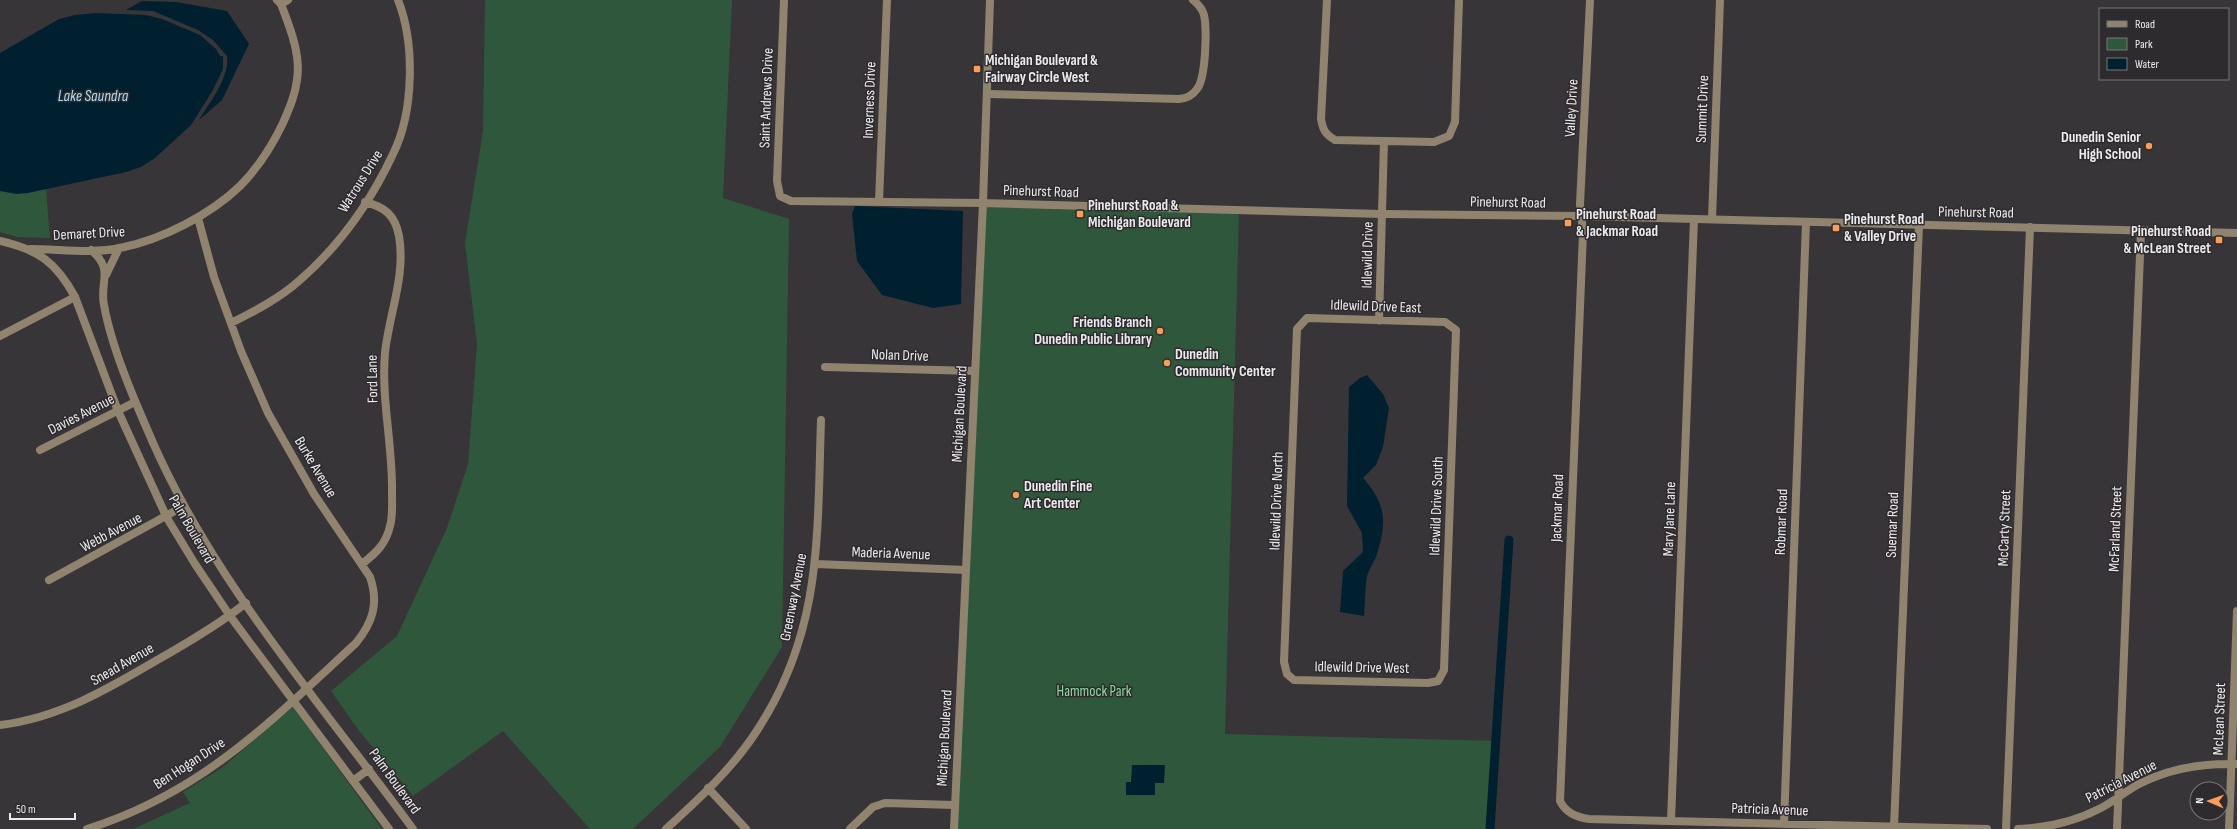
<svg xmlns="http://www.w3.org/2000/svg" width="2237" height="829" viewBox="0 0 2237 829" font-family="'Sofia Sans Condensed',sans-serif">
<rect width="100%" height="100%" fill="#373537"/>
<path fill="#2f573b" d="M485 0H732L723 198 789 219 782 647 720 747 633 829H590L503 731 413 796 360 732 331 691 397 636 447 528 468 464 477 344 465 243 483 131Z
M46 189 50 238 17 237 0 232V191Z
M983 203 1239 211 1225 734 1498 741 1493 829H957Z
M293 707 382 829H133L190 803 183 792 223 767Z"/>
<path fill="#01202f" d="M142 1 176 2 227 11 249 44 222 100 199 120C210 102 230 77 227 56L213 40 198 30 153 11 126 10Z
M95 13 146 15 162 19 200 35 216 49 220 56H223V69L213 90 191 125 155 158 141 167 126 172 28 193 17 194 0 191V53L59 19 75 15Z
M855 206 963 211 961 304 933 308 882 295 857 261 852 214Z
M1367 375 1383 394 1389 408 1383 447 1376 465 1363 478C1387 505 1387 523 1376 557 1373 563 1369 569 1367 576 1365 589 1365 603 1364 616L1340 612 1343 571 1363 552 1362 533 1347 506 1349 387 1360 378Z
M1132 765H1165L1164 783H1155V795H1126V782H1131Z"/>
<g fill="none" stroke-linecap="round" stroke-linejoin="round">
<path stroke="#01202f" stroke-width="9" d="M1490 829 1509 540"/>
<path stroke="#91846e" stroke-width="8" d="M784 0 777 181 780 196 791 201 983 203
M1327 0 1321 119C1323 130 1325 134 1335 140L1434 142 1449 136 1455 122 1459 0
M1590 0 1580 204 1583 233 1560 801C1566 813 1576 817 1589 819L1987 829
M281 4 288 0
M987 94 1179 99C1187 98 1192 96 1197 89 1206 78 1207 29 1204 15 1202 8 1198 4 1193 0
M879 202 887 0
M1712 219 1720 0
M1307 318 1445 322 1456 330 1444 670 1438 681 1428 683 1294 680 1287 674 1284 662 1297 329Z
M1379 321 1384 141
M231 323C255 311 280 298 300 280 339 246 371 201 393 154 414 112 415 43 398 0
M0 336 75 297
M825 367 975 371
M40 450 135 402
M362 564C376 553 386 544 390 526 393 516 392 504 392 493 393 446 381 400 385 353 389 314 406 276 399 236 395 215 385 207 365 202
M816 564 966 570
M49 580 184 506
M0 725C59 718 108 689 159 659 189 642 218 625 246 603
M708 788 746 829
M1671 821 1694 219
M1784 824 1806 222
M1894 827 1919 225
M87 829C202 793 270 722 356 643 373 622 379 603 370 577L314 494 268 413 241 351 214 277 198 218
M666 829C699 799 734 767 758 729 823 629 817 534 821 420
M850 829 873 807 885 803 955 805
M2006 829 2030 227
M2018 829C2046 828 2076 821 2101 808 2114 801 2126 791 2139 784 2170 768 2203 763 2237 764
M2117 829 2141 230
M2229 829 2237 611"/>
<path stroke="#91846e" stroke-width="8" d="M983 203 1382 214 1582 216 2237 233
M0 241C39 250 56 262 75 297L118 411 167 518 195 564 230 616 389 829
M30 249C59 249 92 254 120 248 161 240 210 215 240 186 258 168 272 146 283 123 289 109 295 96 297 80 301 54 290 28 281 4L277 0
M91 250C115 270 99 282 104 305 112 350 136 404 154 445 216 585 323 706 413 829
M106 275 119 248
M353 781 369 769
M954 829 983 203 990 0"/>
</g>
<g fill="#fd9c56" stroke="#2d2b2d" stroke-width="1.5">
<rect x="973" y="65" width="8" height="8" rx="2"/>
<circle cx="2149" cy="146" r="4"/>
<rect x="1076" y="210" width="8" height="8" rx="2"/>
<rect x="1564" y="219" width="8" height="8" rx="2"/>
<rect x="1832" y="224" width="8" height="8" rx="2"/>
<rect x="2215" y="236" width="8" height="8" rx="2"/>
<circle cx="1160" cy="331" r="4"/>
<circle cx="1167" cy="363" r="4"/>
<circle cx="1016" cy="495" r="4"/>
</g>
<g text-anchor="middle" stroke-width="3" stroke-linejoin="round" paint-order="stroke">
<g font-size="15" font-weight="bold" fill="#eceaec" stroke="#2d2b2d" text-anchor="start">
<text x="985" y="65">Michigan Boulevard &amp;<tspan x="985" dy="17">Fairway Circle West</tspan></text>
<text x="2141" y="142" text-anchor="end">Dunedin Senior<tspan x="2141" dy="17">High School</tspan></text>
<text x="1088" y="210">Pinehurst Road &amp;<tspan x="1088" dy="17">Michigan Boulevard</tspan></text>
<text x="1576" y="219">Pinehurst Road<tspan x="1576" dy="17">&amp; Jackmar Road</tspan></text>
<text x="1844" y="224">Pinehurst Road<tspan x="1844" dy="17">&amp; Valley Drive</tspan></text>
<text x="2211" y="236" text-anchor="end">Pinehurst Road<tspan x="2211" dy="17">&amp; McLean Street</tspan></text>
<text x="1152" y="327" text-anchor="end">Friends Branch<tspan x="1152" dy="17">Dunedin Public Library</tspan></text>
<text x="1175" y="359">Dunedin<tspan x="1175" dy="17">Community Center</tspan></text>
<text x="1024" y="491">Dunedin Fine<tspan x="1024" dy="17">Art Center</tspan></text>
</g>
<g font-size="15" fill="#eceaec" stroke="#2d2b2d">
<text transform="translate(766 98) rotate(-88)" y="5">Saint Andrews Drive</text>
<text transform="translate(869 100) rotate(-88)" y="5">Inverness Drive</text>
<text transform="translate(1571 108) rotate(-87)" y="5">Valley Drive</text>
<text transform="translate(1702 109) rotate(-88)" y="5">Summit Drive</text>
<text transform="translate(360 181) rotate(-58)" y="5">Watrous Drive</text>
<text transform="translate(1041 191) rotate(2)" y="5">Pinehurst Road</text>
<text transform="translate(1508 202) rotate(1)" y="5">Pinehurst Road</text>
<text transform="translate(1976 212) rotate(1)" y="5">Pinehurst Road</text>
<text transform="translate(89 233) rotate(-3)" y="5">Demaret Drive</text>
<text transform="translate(1367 255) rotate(-89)" y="5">Idlewild Drive</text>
<text transform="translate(1376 306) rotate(2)" y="5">Idlewild Drive East</text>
<text transform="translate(900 355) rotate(2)" y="5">Nolan Drive</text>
<text transform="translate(372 379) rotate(-91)" y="5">Ford Lane</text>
<text transform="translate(81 414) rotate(-27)" y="5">Davies Avenue</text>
<text transform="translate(959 414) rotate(-87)" y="5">Michigan Boulevard</text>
<text transform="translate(316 467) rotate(59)" y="5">Burke Avenue</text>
<text transform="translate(1276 501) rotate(-88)" y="5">Idlewild Drive North</text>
<text transform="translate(1436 506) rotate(-88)" y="5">Idlewild Drive South</text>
<text transform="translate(1557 508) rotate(-88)" y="5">Jackmar Road</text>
<text transform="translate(1669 519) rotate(-88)" y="5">Mary Jane Lane</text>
<text transform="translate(1781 522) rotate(-88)" y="5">Robmar Road</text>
<text transform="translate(1892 525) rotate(-88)" y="5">Suemar Road</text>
<text transform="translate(2004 528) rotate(-88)" y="5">McCarty Street</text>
<text transform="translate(192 529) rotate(60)" y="5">Palm Boulevard</text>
<text transform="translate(2115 529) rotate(-88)" y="5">McFarland Street</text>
<text transform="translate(111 532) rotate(-28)" y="5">Webb Avenue</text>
<text transform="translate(891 553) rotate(2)" y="5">Maderia Avenue</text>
<text transform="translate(793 597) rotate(-79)" y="5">Greenway Avenue</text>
<text transform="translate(122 664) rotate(-30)" y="5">Snead Avenue</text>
<text transform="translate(1362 667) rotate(1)" y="5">Idlewild Drive West</text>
<text transform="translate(2219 719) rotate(-88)" y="5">McLean Street</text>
<text transform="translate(944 738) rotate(-87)" y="5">Michigan Boulevard</text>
<text transform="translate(189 763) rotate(-33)" y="5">Ben Hogan Drive</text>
<text transform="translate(395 781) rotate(54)" y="5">Palm Boulevard</text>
<text transform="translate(2121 781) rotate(-27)" y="5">Patricia Avenue</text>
<text transform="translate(1770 809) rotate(2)" y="5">Patricia Avenue</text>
</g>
<g font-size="15" fill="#8edba4" stroke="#2d2b2d">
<text x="1094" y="696">Hammock Park</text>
</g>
<g font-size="16" font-style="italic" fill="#aadbf9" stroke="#2d2b2d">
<text x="93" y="101">Lake Saundra</text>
</g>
</g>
<rect x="2099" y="8" width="130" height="72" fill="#2d2b2d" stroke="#797779"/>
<rect x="2107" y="21" width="20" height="6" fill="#91846e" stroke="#797779"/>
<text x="2135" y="28" font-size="12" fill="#eceaec">Road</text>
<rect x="2107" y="38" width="20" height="12" fill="#2f573b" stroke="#797779"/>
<text x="2135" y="48" font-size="12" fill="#eceaec">Park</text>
<rect x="2107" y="58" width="20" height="12" fill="#01202f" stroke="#797779"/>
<text x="2135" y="68" font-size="12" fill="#eceaec">Water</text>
<g transform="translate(2209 801) rotate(272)"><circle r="19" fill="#2d2b2d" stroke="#797779"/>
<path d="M0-3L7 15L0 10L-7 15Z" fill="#fd9c56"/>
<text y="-6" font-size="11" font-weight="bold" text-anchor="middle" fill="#eceaec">N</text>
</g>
<path d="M10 813v6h65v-6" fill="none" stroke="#eceaec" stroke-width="2"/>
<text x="16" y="813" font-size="12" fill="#eceaec" stroke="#2d2b2d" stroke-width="3" paint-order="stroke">50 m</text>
</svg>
